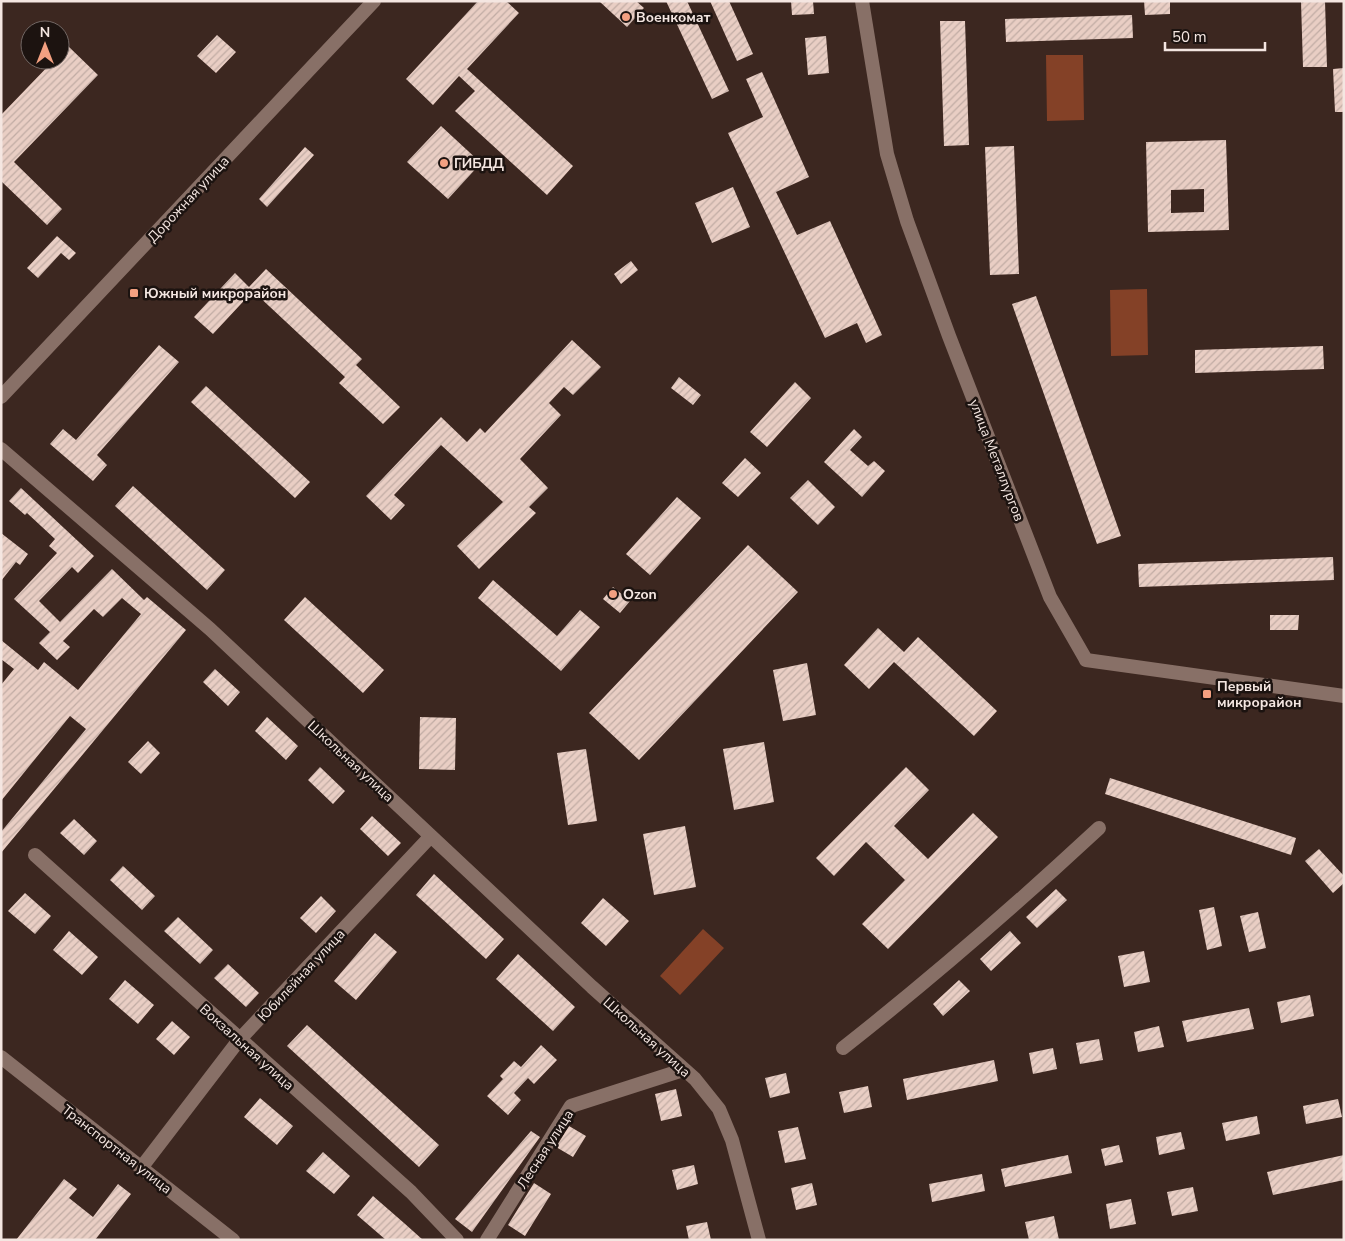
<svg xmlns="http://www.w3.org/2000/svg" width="1345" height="1241" viewBox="0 0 1345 1241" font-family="'Nunito Sans',sans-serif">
<defs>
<pattern id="building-hatch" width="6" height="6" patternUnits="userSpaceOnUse" patternTransform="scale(1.25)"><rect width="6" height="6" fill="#e9cec4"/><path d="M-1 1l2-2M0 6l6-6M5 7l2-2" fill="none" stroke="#c1aca4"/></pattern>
</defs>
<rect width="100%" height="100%" fill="#3c2720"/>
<path fill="#844127" d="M1046 55H1083L1084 120 1047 121Z
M1147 289 1148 355 1111 356 1110 290Z
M703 929 724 948 680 995 660 976Z"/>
<path fill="url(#building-hatch)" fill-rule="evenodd" d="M478 1H506L519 13 467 69 573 166 547 195 455 111 475 91 459 76 433 105 406 79Z
M599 1H636L644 8 627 27Z
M666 1H687L729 91 712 99Z
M710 1H729L753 54 737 61Z
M791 1H813L814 14 792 15Z
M1144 1H1170V14L1145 15Z
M1325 1 1327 67H1303L1301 2Z
M1132 15 1133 38 1006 42 1005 19Z
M940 21H965L969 145 944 146Z
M217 35 236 52 216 73 197 56Z
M826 36 829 73 808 75 805 38Z
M68 46 98 75 14 162 62 209 47 225 1 181V115L54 60H60V54Z
M1344 68V112H1335L1333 69Z
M762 72 809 177 776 192 797 235 830 221 882 335 866 343 857 323 825 338 728 133 763 117 746 79Z
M441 126 481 163 448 199 407 162Z
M1226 140 1229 230 1148 232 1146 142ZM1204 189V212L1171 213V190Z
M1014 146 1019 274 990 275 985 147Z
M305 147 314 155 267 207 259 199Z
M733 187 750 227 712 243 695 203Z
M57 236 76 253 69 260 61 253 38 278 27 268Z
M631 261 638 270 621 284 614 274Z
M266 269 362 359 356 365 400 407 383 424 339 383 345 377 253 291 213 334 194 317 235 273 249 287Z
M1036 296 1121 536 1097 544 1012 304Z
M572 340 601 367 573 395 564 387 549 403 561 415 520 459 548 488 529 507 536 513 479 569 457 546 503 502 441 445 394 495 405 505 391 520 366 496 441 417 467 442 480 428 485 433Z
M159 345 179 362 97 455 107 465 93 481 50 444 63 429 76 440Z
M1323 346 1324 369 1195 373V350Z
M679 377 701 395 693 405 671 388Z
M795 382 811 398 767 447 750 432Z
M206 386 310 482 295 498 191 402Z
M854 429 862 437 850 450 868 466 874 461 885 471 862 497 824 462Z
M745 458 761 473 738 497 722 483Z
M808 480 835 507 818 525 790 498Z
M133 486 225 570 207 590 115 506Z
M21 488 94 556 78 573 72 567 39 601 60 622 112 569 144 600 147 597 186 630 1 853V832L86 729 70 716 1 801V685L14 669 1 659V640L38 670 44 662 78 690 141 614 122 598 103 617 94 609 63 641 70 647 57 660 39 643 50 632 14 599 57 553 49 546 55 539 27 513 25 515 9 501Z
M677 497 701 518 650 575 626 554Z
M1 533 28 554 20 565 16 562 1 581Z
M748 545 798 592 639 760 589 713Z
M1333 557 1334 580 1139 587 1138 564Z
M493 580 557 636 580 610 600 627 561 671 478 598Z
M613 587 630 601 620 613 603 599Z
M305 597 384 670 363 693 284 620Z
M1270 615H1299L1298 630H1270Z
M878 628 904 652 918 637 997 711 974 736 894 662 869 689 844 665Z
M807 663 816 715 783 721 773 670Z
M215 669 240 692 228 706 203 682Z
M267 717 298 746 286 760 255 731Z
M420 717 456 718 455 770 419 769Z
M148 741 160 753 141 774 128 762Z
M764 742 774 802 734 810 723 749Z
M586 749 597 821 568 825 557 753Z
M320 767 345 791 333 804 308 780Z
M906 767 929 790 894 826 928 859 973 813 998 837 888 949 862 924 905 880 866 842 834 876 816 858Z
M1110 778 1296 838 1291 855 1105 794Z
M372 816 401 843 388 856 360 829Z
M74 819 97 841 84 855 60 833Z
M685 826 696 887 654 895 643 834Z
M1319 849 1344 876V883L1333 893 1305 861Z
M123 866 155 896 142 910 110 880Z
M434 874 504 939 486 959 416 895Z
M1056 889 1067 900 1037 928 1026 917Z
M25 893 51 916 35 934 8 911Z
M321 896 336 911 316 933 300 918Z
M603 898 629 921 606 946 581 923Z
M1214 907 1222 946 1207 950 1199 910Z
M1258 912 1266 948 1249 952 1240 916Z
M178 917 213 950 200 964 164 931Z
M69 931 98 957 82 975 53 950Z
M1010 931 1021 943 991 971 980 959Z
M375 933 397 952 356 1000 334 981Z
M1144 951 1150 982 1124 987 1118 956Z
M518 954 575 1007 553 1031 496 979Z
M228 964 259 993 246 1007 214 978Z
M125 980 154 1005 138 1024 109 999Z
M959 980 970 991 943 1016 933 1004Z
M1310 995 1314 1016 1281 1023 1277 1002Z
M1249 1008 1254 1029 1187 1042 1182 1021Z
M172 1021 190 1037 174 1055 156 1039Z
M307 1025 439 1145 419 1167 287 1046Z
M1159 1026 1164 1047 1138 1052 1134 1032Z
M1099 1039 1103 1060 1080 1064 1076 1043Z
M541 1045 557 1060 534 1084 528 1078 514 1093 521 1100 508 1115 487 1096 503 1079 500 1076 514 1061 521 1067Z
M1053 1048 1057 1069 1033 1074 1029 1053Z
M994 1060 998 1081 907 1100 903 1079Z
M786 1073 790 1093 770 1098 765 1078Z
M868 1086 872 1107 844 1113 839 1092Z
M676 1089 682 1116 661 1121 655 1094Z
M260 1098 293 1126 277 1145 244 1117Z
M1338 1099 1342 1117 1306 1124 1303 1106Z
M1257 1116 1260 1134 1226 1141 1222 1123Z
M569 1126 586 1136 573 1157 556 1147Z
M798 1127 806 1159 785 1163 778 1131Z
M531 1131 540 1137 472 1232 455 1219Z
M1181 1132 1185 1149 1159 1155 1156 1137Z
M1119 1145 1123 1162 1105 1166 1101 1149Z
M323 1152 350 1176 334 1194 306 1171Z
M1068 1155 1072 1173 1005 1187 1001 1169Z
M1344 1155V1180L1273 1195 1267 1172Z
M694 1165 698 1184 677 1190 672 1170Z
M982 1174 985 1191 932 1202 929 1184Z
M64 1179 77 1189 69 1198 93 1217 118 1184 131 1194 95 1240H16Z
M534 1183 551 1194 525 1236 508 1225Z
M812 1183 817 1205 796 1210 791 1188Z
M1193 1187 1198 1211 1172 1216 1167 1192Z
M373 1196 404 1223 423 1240H386L357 1215Z
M1131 1199 1136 1224 1110 1229 1106 1204Z
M1054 1216 1059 1240H1029L1025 1222Z
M707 1222 711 1240H689L686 1226Z"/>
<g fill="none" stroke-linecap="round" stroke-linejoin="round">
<path stroke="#887067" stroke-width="14" d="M862 1 887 154 907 221 949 336 1050 597 1085 658 1086 660 1344 696
M1 397 374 1
M1 449 210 629 592 987 695 1079 719 1109 732 1140 759 1240
M35 855 411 1192 457 1240
M843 1048C932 978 1016 905 1099 828
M1 1057 233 1240
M141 1168 239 1040 431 836
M487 1240 571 1106 683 1070"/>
</g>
<g fill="#f3a081" stroke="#1c1310" stroke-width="2">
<circle cx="626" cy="17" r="5"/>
<circle cx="444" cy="163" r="5"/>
<rect x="129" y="288" width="10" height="10" rx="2.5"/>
<circle cx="613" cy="594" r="5"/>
<rect x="1202" y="689" width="10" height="10" rx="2.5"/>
</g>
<g text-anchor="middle" stroke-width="5" stroke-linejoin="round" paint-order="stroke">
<g font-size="14" font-weight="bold" fill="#f4e6e1" stroke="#1c1310" text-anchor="start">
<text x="636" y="22">Военкомат</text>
<text x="454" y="168">ГИБДД</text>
<text x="144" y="298">Южный микрорайон</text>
<text x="623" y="599">Ozon</text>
<text x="1217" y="691">Первый<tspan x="1217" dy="16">микрорайон</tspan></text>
</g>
<g font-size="14" fill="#f4e6e1" stroke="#1c1310">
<text transform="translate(188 199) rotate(-47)" y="5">Дорожная улица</text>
<text transform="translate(997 460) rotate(69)" y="5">улица Металлургов</text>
<text transform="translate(351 761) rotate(43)" y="5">Школьная улица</text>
<text transform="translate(301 975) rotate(-47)" y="5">Юбилейная улица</text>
<text transform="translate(647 1037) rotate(42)" y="5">Школьная улица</text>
<text transform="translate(247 1047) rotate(42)" y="5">Вокзальная улица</text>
<text transform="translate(117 1149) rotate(38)" y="5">Транспортная улица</text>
<text transform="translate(545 1149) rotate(-57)" y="5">Лесная улица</text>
</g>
</g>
<rect width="1345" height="1241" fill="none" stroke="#f4e6e1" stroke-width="5"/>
<g transform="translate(45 45)"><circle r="24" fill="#1c1310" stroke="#726764"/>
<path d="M0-4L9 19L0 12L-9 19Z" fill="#f3a081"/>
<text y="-8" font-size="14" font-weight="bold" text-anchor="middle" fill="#f4e6e1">N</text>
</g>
<path d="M1165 42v8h100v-8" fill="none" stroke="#f4e6e1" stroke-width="2.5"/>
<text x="1172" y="42" font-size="15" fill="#f4e6e1" stroke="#1c1310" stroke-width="4" paint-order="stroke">50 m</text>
</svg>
